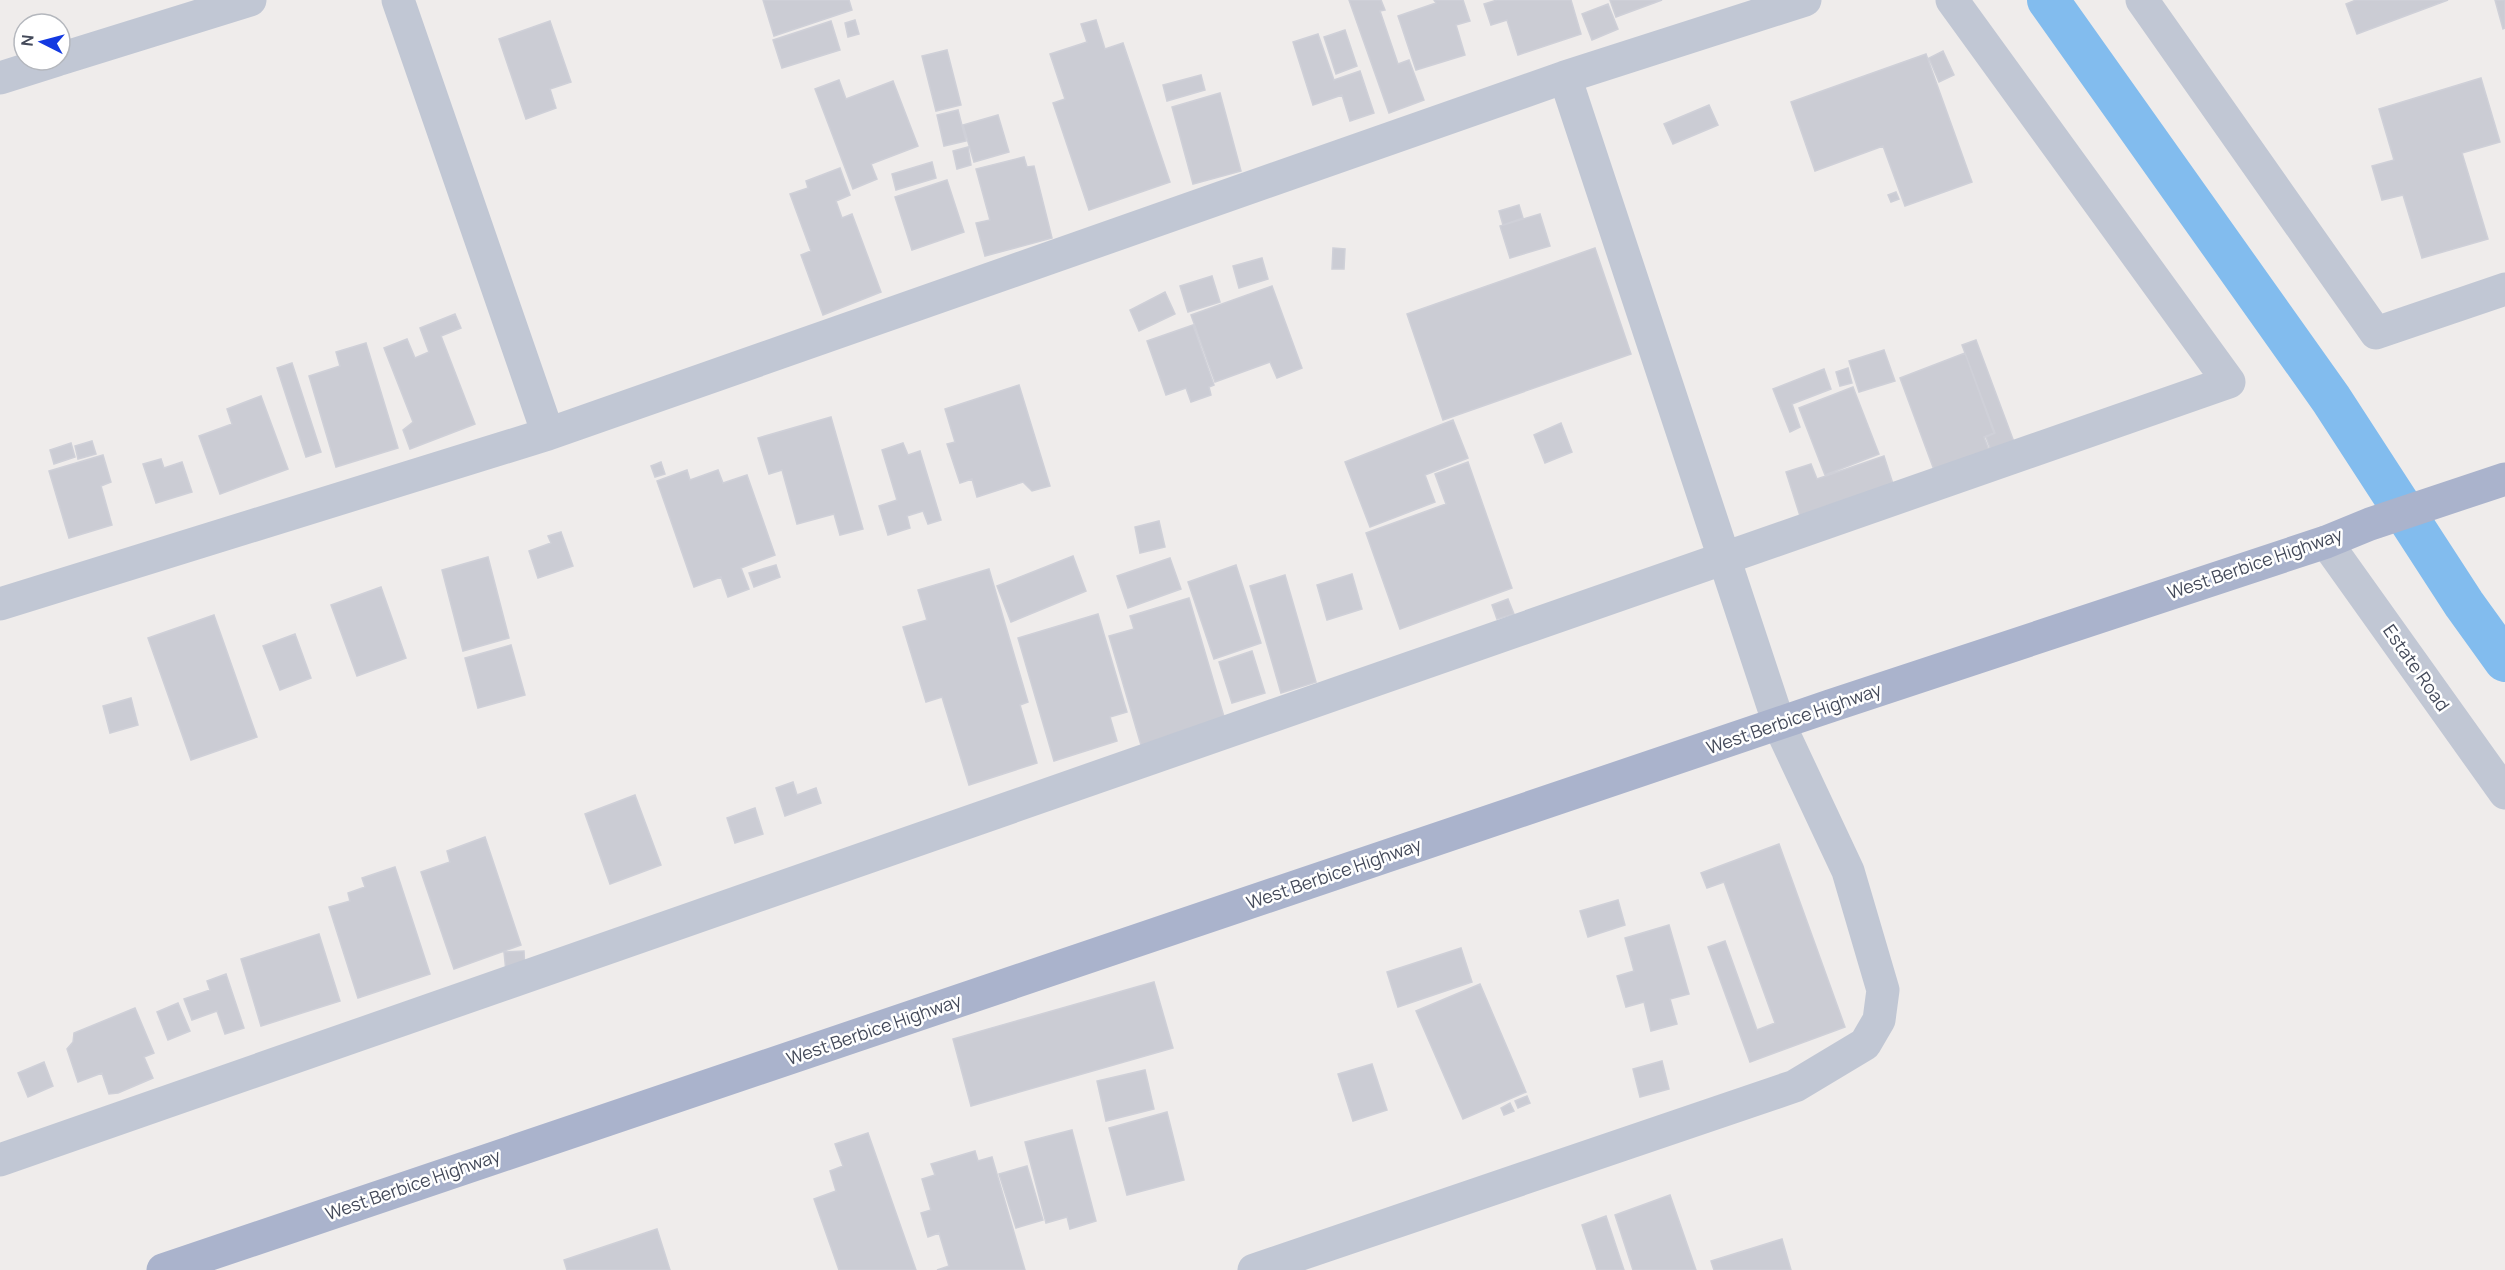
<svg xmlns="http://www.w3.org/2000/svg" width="2505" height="1270" viewBox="0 0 2505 1270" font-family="Manrope,sans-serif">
<rect width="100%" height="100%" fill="#efeceb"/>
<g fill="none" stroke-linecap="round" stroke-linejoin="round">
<path stroke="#82bcee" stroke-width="42" d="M2048 0 2331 399 2464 604 2505 661"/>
</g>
<path fill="#cbccd4" stroke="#cfd0d8" stroke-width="1.5" d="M763 0H849L852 10 774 36Z
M1349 0H1381L1385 10 1380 11 1398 64 1409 60 1424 100 1389 113Z
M1434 0H1463L1470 21 1456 25 1465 55 1416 70 1398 16 1436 3Z
M1497 0H1571L1581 34 1518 55 1507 20 1491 25 1484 4Z
M1610 0H1662L1616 17Z
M2356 0H2448L2357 34 2346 4Z
M2495 0H2505V28L2503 29Z
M1608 4 1618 29 1592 40 1582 14Z
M855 20 859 34 848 37 845 23Z
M1096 20 1105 49 1123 43 1170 182 1089 210 1053 103 1065 99 1050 54 1087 42 1081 24Z
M550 21 571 82 550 89 556 108 526 119 499 39Z
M831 21 840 50 782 68 773 40Z
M1345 30 1357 66 1336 74 1324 37Z
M1318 34 1334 80 1360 71 1374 113 1350 121 1342 95 1313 105 1293 42Z
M947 50 961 105 936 111 922 56Z
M1943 51 1954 75 1939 82 1929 58Z
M1926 54 1972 182 1905 206 1883 146 1815 171 1791 102Z
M1201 75 1205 90 1167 101 1163 85Z
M2481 78 2500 142 2462 153 2488 239 2422 258 2403 195 2382 200 2372 166 2394 160 2379 109Z
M839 80 846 99 893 81 918 146 871 164 877 179 853 189 815 89Z
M1220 93 1241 171 1193 184 1172 107Z
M1709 105 1718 125 1673 144 1664 124Z
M958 110 966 141 944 146 937 115Z
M998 115 1009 152 974 162 963 125Z
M968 147 971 165 957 169 953 151Z
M1024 157 1027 167 1034 166 1052 238 985 256 976 223 990 220 976 169Z
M932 162 936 178 896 190 892 174Z
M840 168 850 195 836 201 842 218 852 214 881 292 823 315 801 255 811 251 790 194 808 188 806 181Z
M947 180 964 232 912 250 895 197Z
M1896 192 1899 199 1891 202 1888 195Z
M1519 205 1523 218 1503 225 1499 211Z
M1540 214 1550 246 1510 258 1500 226Z
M1333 248 1345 249 1344 269H1332Z
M1595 248 1631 354 1443 420 1407 314Z
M1262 258 1268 279 1239 288 1233 266Z
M1212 276 1220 302 1188 312 1180 286Z
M1272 286 1302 368 1277 378 1270 362 1215 382 1191 315Z
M1165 292 1175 314 1139 331 1130 310Z
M455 314 461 328 441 336 475 424 410 449 403 430 413 422 384 348 407 339 415 358 429 352 420 328Z
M1193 325 1214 385 1209 387 1211 395 1191 402 1186 388 1166 395 1147 341Z
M1976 340 2017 450 1994 459 1986 437 1995 433 1962 345Z
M366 343 398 448 336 467 309 376 340 366 336 352Z
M1884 350 1895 381 1859 392 1849 361Z
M1965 353 1994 433 1984 437 1992 458 1937 478 1900 378Z
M292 363 321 452 306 457 277 368Z
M1848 368 1852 383 1840 386 1836 372Z
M1824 369 1831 389 1792 404 1800 427 1790 432 1773 389Z
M1019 385 1050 486 1032 491 1023 482 977 497 972 479 960 483 947 444 955 442 945 409Z
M1853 387 1879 454 1825 475 1799 408Z
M261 396 288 469 220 494 199 436 232 424 227 409Z
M831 417 863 529 840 535 834 514 797 524 782 470 769 474 758 438Z
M1453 420 1468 458 1425 475 1435 502 1370 527 1345 462Z
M1561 423 1572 452 1545 463 1534 435Z
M92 441 96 454 78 459 75 446Z
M71 443 75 457 54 464 50 450Z
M903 443 908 455 920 451 941 520 928 524 923 511 907 516 910 528 888 535 879 506 897 500 882 450Z
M103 455 111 482 101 486 112 525 69 538 49 471Z
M1884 456 1894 487 1801 519 1786 472 1811 464 1817 479Z
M161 459 164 468 182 462 192 492 156 503 143 464Z
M661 462 665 474 655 477 651 466Z
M1468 462 1512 588 1400 629 1366 533 1446 504 1435 474Z
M687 470 690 480 718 470 723 483 747 475 775 555 741 568 749 589 728 597 721 577 694 587 657 481Z
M1159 521 1165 547 1140 553 1135 527Z
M561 532 573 566 538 578 529 551 551 543 548 536Z
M1073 556 1086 591 1011 622 997 586Z
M488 557 509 638 463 651 442 570Z
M1170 558 1181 589 1128 608 1117 576Z
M776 565 780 577 754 587 749 573Z
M1236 565 1261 643 1214 659 1188 582Z
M989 569 1028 702 1020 705 1037 763 969 785 942 697 926 702 903 627 927 620 918 590Z
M1352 574 1362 609 1327 620 1317 585Z
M1285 575 1316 682 1281 693 1250 586Z
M381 587 406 658 357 676 331 605Z
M1189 598 1225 720 1141 745 1109 636 1134 629 1130 616Z
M1508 599 1514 614 1497 619 1492 605Z
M1098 614 1127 712 1110 717 1117 741 1054 761 1018 638Z
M214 615 257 737 191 760 148 638Z
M295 634 311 678 280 690 263 646Z
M511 645 525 695 478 708 465 658Z
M1252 651 1265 693 1232 703 1219 662Z
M131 698 138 725 110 733 103 706Z
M793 782 797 795 816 788 821 803 785 816 776 788Z
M635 795 661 865 610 884 585 814Z
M755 808 763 834 735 843 727 818Z
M485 837 521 945 454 969 421 872 450 862 447 851Z
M1779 844 1845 1027 1750 1062 1708 947 1725 941 1757 1030 1775 1023 1724 882 1707 888 1701 873Z
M395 867 430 974 358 998 329 907 350 901 348 893 365 887 362 878Z
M1618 900 1625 925 1588 937 1580 911Z
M1669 925 1689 994 1670 999 1677 1024 1651 1031 1644 1002 1626 1007 1617 976 1634 971 1625 938Z
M319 934 340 1001 261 1026 241 959Z
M1461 948 1472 982 1398 1007 1387 972Z
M524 951 525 971 506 972 504 952Z
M226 974 244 1028 225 1034 217 1011 192 1020 184 999 210 990 207 981Z
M1154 982 1173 1048 971 1106 953 1039Z
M1480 984 1526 1092 1463 1119 1416 1011Z
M178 1003 190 1031 168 1040 157 1012Z
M135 1008 154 1053 144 1057 153 1078 118 1093 109 1094 102 1073 78 1082 67 1049 73 1042 74 1033Z
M1662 1061 1669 1089 1640 1097 1633 1069Z
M44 1062 53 1086 28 1097 18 1073Z
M1372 1064 1387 1110 1353 1121 1338 1074Z
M1145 1070 1154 1109 1106 1121 1097 1081Z
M1527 1096 1530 1103 1518 1108 1515 1101Z
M1510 1103 1514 1111 1504 1115 1501 1108Z
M1167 1112 1184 1180 1127 1195 1109 1128Z
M1072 1130 1096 1221 1070 1229 1067 1217 1046 1223 1025 1142Z
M868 1133 916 1270H839L814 1199 836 1191 830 1171 843 1166 835 1144Z
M975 1151 978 1161 992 1157 1025 1270H937L949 1266 939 1233 928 1237 921 1213 931 1210 922 1179 935 1175 931 1164Z
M1027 1166 1043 1220 1016 1228 999 1174Z
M1670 1195 1696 1270H1633L1615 1215Z
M1606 1216 1624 1270H1597L1582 1225Z
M657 1229 670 1270H567L564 1260Z
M1782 1239 1791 1270H1714L1711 1261Z"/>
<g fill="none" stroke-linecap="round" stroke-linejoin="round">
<path stroke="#c1c7d4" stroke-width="33" d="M398 0 548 434
M2142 0 2376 333 2505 289
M60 59 250 0
M0 78 57 60
M2326 542 2505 793
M0 604 548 434 1565 77 1805 0
M0 1160 2229 382 1952 0
M1254 1270 1795 1086 1865 1044 1879 1020 1883 990 1848 871 1779 724 1565 77"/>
<path stroke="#aab3cc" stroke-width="33" d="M163 1270 1830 706 2326 542 2370 524 2505 479"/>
</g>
<g text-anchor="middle" stroke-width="5" stroke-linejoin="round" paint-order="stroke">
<g font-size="18" fill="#444a5a" stroke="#fff">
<text transform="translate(2255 564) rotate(-19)" y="6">West Berbice Highway</text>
<text transform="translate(2416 668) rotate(55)" y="6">Estate Road</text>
<text transform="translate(1794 719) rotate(-19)" y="6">West Berbice Highway</text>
<text transform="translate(1334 874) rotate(-19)" y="6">West Berbice Highway</text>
<text transform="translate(874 1030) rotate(-19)" y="6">West Berbice Highway</text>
<text transform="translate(413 1185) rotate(-19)" y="6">West Berbice Highway</text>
</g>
</g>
<g transform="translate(42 42) rotate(276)"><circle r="28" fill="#ffffff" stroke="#b4b7bd" stroke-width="1.5"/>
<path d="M0-4.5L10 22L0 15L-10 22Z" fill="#1339e1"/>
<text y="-9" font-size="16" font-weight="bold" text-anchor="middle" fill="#444a5a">N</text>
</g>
</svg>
